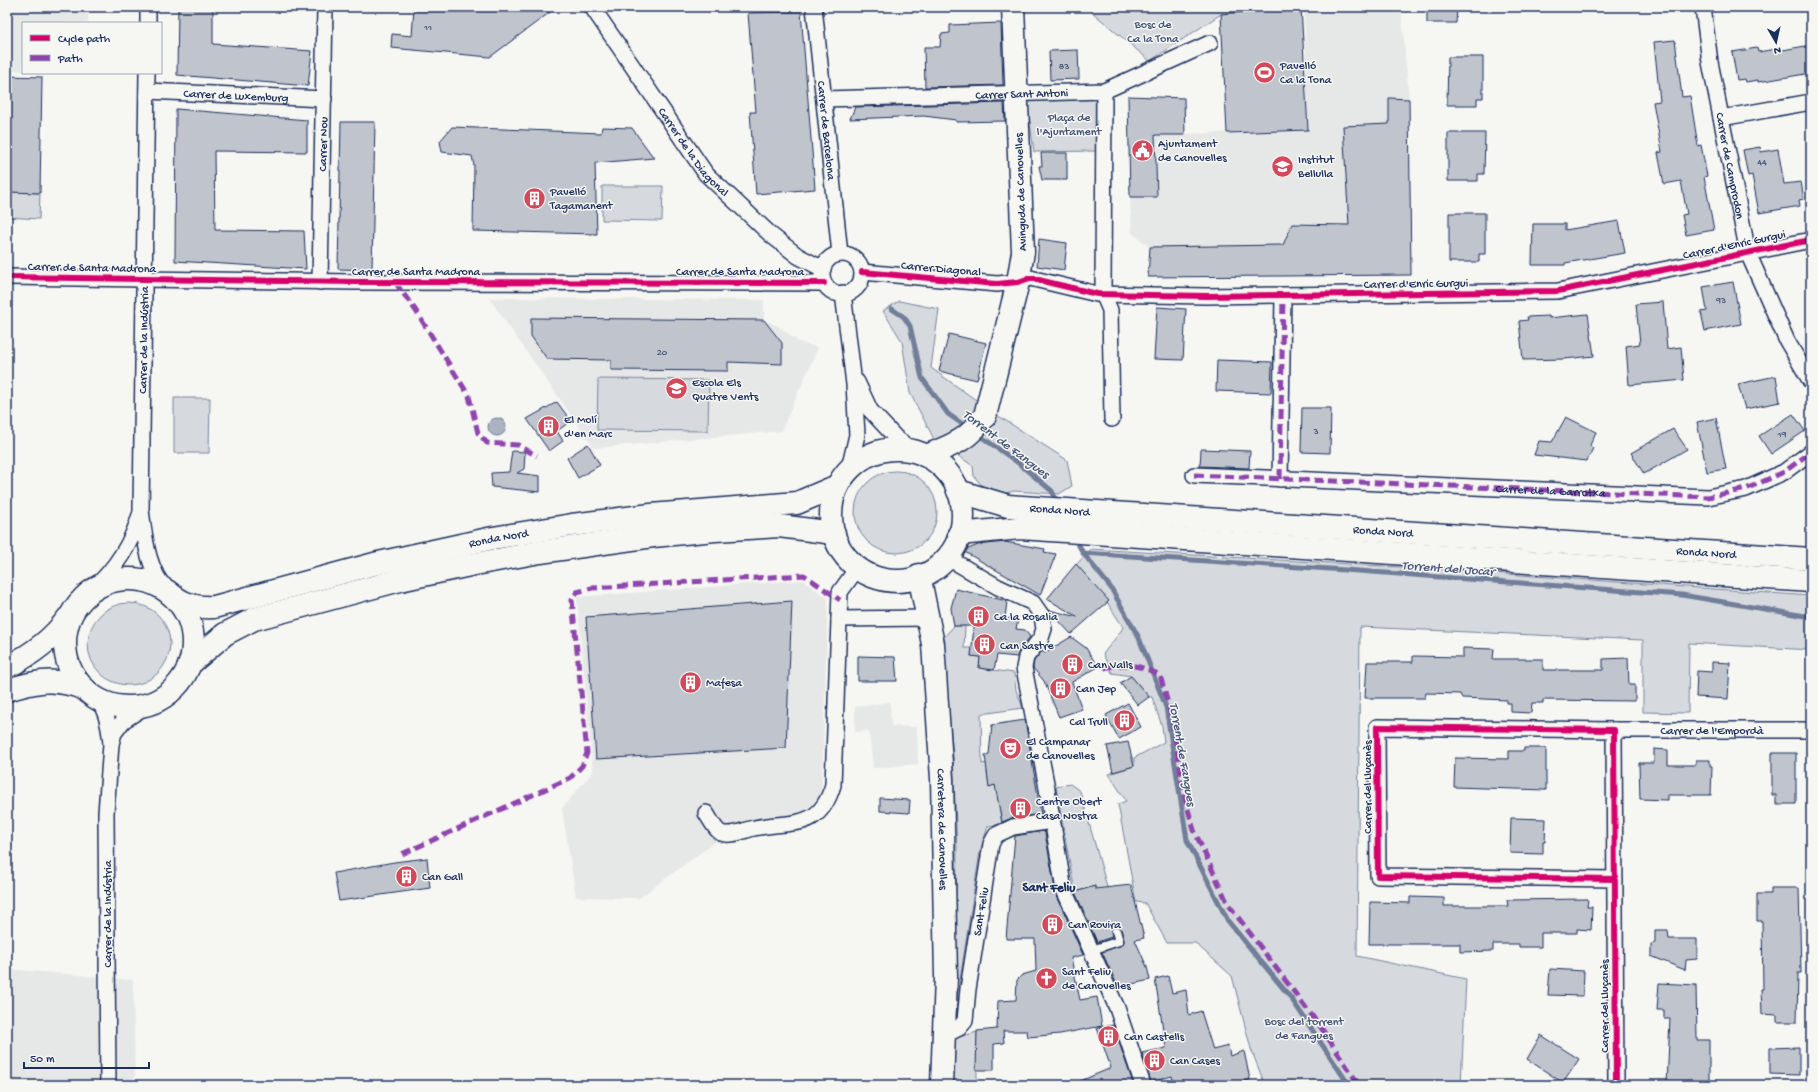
<svg xmlns="http://www.w3.org/2000/svg" width="1818" height="1092" viewBox="0 0 1818 1092" font-family="'Gochi Hand',sans-serif">
<rect width="100%" height="100%" fill="#f6f6f2"/>
<filter id="ink" filterUnits="userSpaceOnUse"><feTurbulence type="fractalNoise" baseFrequency=".025" numOctaves="2"/><feDisplacementMap in="SourceGraphic" scale="8" xChannelSelector="R" yChannelSelector="G"/><feConvolveMatrix kernelMatrix="1 2 1 2 8 2 1 2 1" color-interpolation-filters="sRGB"/></filter>
<g filter="url(#ink)">
<path fill="#e6e7e7" d="M7 7H88V23H23V71L7 70Z
M1304 7H1401L1409 99 1411 275 1148 277 1150 247 1132 233 1130 197H1156L1155 135 1308 130Z
M489 298 764 300V320L778 326 799 342 818 348 781 431 594 448Z
M803 580 828 599 821 810 726 834 639 898 576 897 562 808 593 772 577 597Z
M890 702 891 726 917 727 918 764 873 768 869 731 855 732V707Z
M7 969 133 980 135 1083 225 1085H7Z"/>
<path fill="#d6d9dd" stroke="#78849e" d="M1086 7H1272L1221 14 1150 61Z
M1098 95 1096 151 1034 152 1027 100Z
M602 186H663L662 221 602 220Z
M7 192 40 193 39 219 7 217Z
M899 301 939 309 931 368 1000 417 1067 460 1072 486 1059 494 1014 491 1006 493 982 486 974 476 973 466 934 439 910 393 902 341 883 311Z
M598 379 709 380 708 431 597 430Z
M174 398H210L209 453H174Z
M855 512a41 41 0 1 1 82 0a41 41 0 1 1-82 0Z
M1091 549 1451 570 1811 596V650L1689 643 1688 713 1643 712V640L1360 627 1357 956 1466 979 1461 1085H1265L1251 1049 1232 976 1195 943H1167L1145 903 1136 902 1118 804 1126 801 1109 774 1134 766V758L1164 742 1162 726 1152 697H1149L1131 676 1112 673 1103 654 1121 631 1123 627 1107 602 1108 601 1076 565Z
M88 644a41 41 0 1 1 82 0a41 41 0 1 1-82 0Z
M954 626H965L964 648H972L971 656 980 657 979 668 1014 673 1016 690 1023 708 981 714 982 764 988 763 987 773 989 786 1029 779 998 799 1002 824 988 826 980 852 954 1018 957 849 953 755 942 639Z
M1070 784 1080 791 1111 901 1097 899 1095 886 1075 892 1056 787Z
M977 1032V1085H948L952 1039Z"/>
<path fill="#abb2c0" stroke="#717e99" d="M488 427a9 9 0 1 1 18 0a9 9 0 1 1-18 0Z"/>
<g fill="none" stroke-linecap="round" stroke-linejoin="round">
<path stroke="#717e99" stroke-width="5" d="M892 309 904 317 910 326 922 378 948 414 968 428
M976 433 1017 462 1052 491 1058 504
M1075 538 1083 553 1111 588 1139 638 1166 707 1187 840 1228 921 1291 998 1349 1085
M1083 553 1345 570 1682 595 1811 617"/>
</g>
<path fill="#c0c4cd" stroke="#1b2f5e" d="M178 7H213V44L312 51 308 86 177 75Z
M414 7H557L490 57 391 48 392 34 412 36Z
M1301 7 1308 130 1227 133 1221 14Z
M1427 7H1457L1456 23H1427Z
M801 12 815 189 756 194 750 112H756L748 13Z
M1001 23 1003 85 925 87 924 47H940L941 34 950 33V25Z
M1675 40 1682 97 1690 96 1698 146 1701 145 1707 176 1704 177 1714 230 1686 235 1682 215 1687 214 1681 181 1664 184 1658 153 1662 152 1653 102 1660 101 1654 42Z
M1811 45V73L1758 82V80L1746 82 1745 79 1737 80 1732 52 1757 48 1758 52 1777 49V51Z
M1078 50 1079 79 1050 80 1049 51Z
M1448 57H1483V98H1477V105H1447Z
M7 76 42 77 40 193 7 192Z
M1128 96 1184 98 1185 135H1155L1157 197H1130Z
M1389 98 1409 99 1411 275 1148 277 1150 247 1283 245 1292 224 1349 225 1343 126 1389 124Z
M1004 103 1005 121 956 122V120L924 116 850 119 855 107Z
M176 109 307 120V152L214 151 215 230 304 231 306 269 175 261Z
M341 122H375L372 270 338 269Z
M452 127 601 133 602 127 632 128 654 158 595 163 597 234 473 231 474 166 472 156 442 152 440 141Z
M1448 133H1485L1484 174H1478V181H1448Z
M1760 147 1761 152 1778 149 1784 184 1801 182 1804 199 1799 200 1800 206 1759 213 1752 175 1748 176 1743 150Z
M1041 153H1067V180H1042L1039 166H1042Z
M1449 213H1485V254H1479V262H1449Z
M1619 221 1625 253 1565 263V265H1532L1533 224H1565V230Z
M1039 239 1067 243 1064 270 1037 266Z
M1733 282 1741 324 1705 331 1701 312 1707 311 1703 287Z
M1663 302 1667 349 1681 347 1684 380 1629 385 1626 346 1640 344 1636 304Z
M1157 307 1186 309 1183 360 1154 359Z
M1588 314 1594 356 1564 359 1523 360 1519 321 1528 320 1527 317 1549 316V318Z
M531 318 764 320 782 343V364L728 362V371L611 370V360L547 359 531 336Z
M949 334 986 343 977 380 939 371Z
M1217 360 1272 362 1271 393 1216 391Z
M1776 376 1780 402 1745 409 1738 384Z
M557 402 571 421 557 431 563 441 549 451 527 419Z
M1302 408H1331L1330 453 1301 452Z
M1793 414 1805 431 1771 454 1759 436Z
M1566 417 1596 432 1590 445 1593 448 1587 461 1534 455 1539 441 1552 442Z
M1716 418 1726 469 1707 472 1697 422Z
M1673 429 1687 449 1644 474 1631 453Z
M588 444 600 465 578 478 567 458Z
M1201 449 1250 451 1249 468 1200 466Z
M512 451 525 452 524 469 517 473 540 476V492L492 487 491 473 509 472Z
M1005 542 1045 549 1044 552 1056 554 1040 595 963 551 978 545Z
M1076 564 1109 601 1071 634 1049 610 1078 617 1047 599Z
M956 589 1007 601 1005 618 1018 620 1016 629 1025 630 1030 637 1019 651 1017 657 997 655 994 670 979 668 980 657 971 656 974 626H954L951 608Z
M792 601 786 748 596 759 586 617Z
M1071 637 1086 648 1098 667 1072 682 1082 709 1059 717 1044 681 1033 668 1034 661 1042 651 1044 653Z
M1463 648 1494 649 1493 659H1543V670H1603V659L1628 658 1629 685H1635V701L1543 700V703H1532L1531 713 1511 712V703H1507V700L1462 698 1460 694 1426 693 1425 698H1365L1367 662H1413V656L1463 657Z
M858 656 895 657 897 681H858Z
M1712 662 1730 663 1728 699 1696 697 1697 671 1712 672Z
M1131 676 1149 697 1138 705 1120 683Z
M1128 703 1141 727 1119 739 1106 715Z
M1025 720 1041 814 1012 818 1002 822 995 785 989 787 985 755 989 754 992 725Z
M1128 742 1134 766 1113 772 1107 746Z
M1524 748H1546V790L1454 787 1455 758 1509 759V751H1524Z
M1654 749 1668 750V765H1696V760H1710V766H1712L1711 795H1667V800L1640 799 1639 763H1654Z
M1772 753H1796V804H1776V795H1772Z
M880 798 910 800 909 813 880 811Z
M1511 818 1546 819 1545 842H1543V854L1510 853Z
M1043 831 1045 833 1056 894 1083 955 1071 958 1080 1000 1097 997 1102 1026 1060 1034 1028 1037 1027 1031H1003L1004 1043 994 1044V1070H976L977 1031 997 1029 998 1001 1016 1000 1017 980 1022 975 1036 971 1035 939H1006L1015 836Z
M427 858 430 888 339 901 334 873 394 862Z
M1131 885 1144 938 1135 940 1147 967 1150 980 1118 987 1102 952 1123 944 1124 940 1121 929 1118 926H1114L1111 930 1112 937 1097 942 1075 892 1095 886V889Z
M1771 888H1799L1801 973H1798L1797 1022H1777V1015L1762 1014 1761 989H1763L1762 921H1757V894H1771Z
M1410 897 1444 898V906H1508L1507 900 1588 899 1587 907H1592L1591 930 1577 929V933H1541V947H1519V944H1493V951L1460 952V944H1369L1370 902 1410 903Z
M1655 930H1668L1669 939H1697V959L1686 960 1685 970 1651 956V944L1655 943Z
M1550 969 1584 971 1583 996 1548 995Z
M1168 976 1172 993 1186 990 1189 1015 1201 1011 1213 1050 1228 1046 1230 1056 1244 1051 1250 1080 1238 1082 1239 1085H1174L1172 1076 1151 1082 1142 1053 1166 1048 1155 979Z
M1659 983 1696 985 1697 1040H1709V1085H1667L1670 1018H1664V1010H1657Z
M1113 1025 1133 1083 1127 1085H1071L1111 1068 1097 1028Z
M1541 1035 1579 1059 1563 1083 1527 1059Z
M1799 1047V1075L1770 1074V1048Z"/>
<g fill="none" stroke-linecap="round" stroke-linejoin="round">
<defs>
<path id="lane" d="M1092 950 1119 941 1116 931"/>
<g id="street">
<path id="s1" d="M592 7 706 174 771 235 798 256 823 269"/>
<path id="s2" d="M814 7 840 254"/>
<path id="s3" d="M1703 7 1710 62 1748 253 1787 341 1811 382"/>
<path d="M148 23V7"/>
<path d="M147 73 141 510C145 539 147 568 167 591"/>
<path id="s4" d="M147 91 324 99"/>
<path d="M1104 91 1103 294 1110 310 1112 419"/>
<path id="s5" d="M824 99 1104 91 1210 43"/>
<path d="M1721 118 1811 102"/>
<circle cx="842" cy="274" r="20"/>
<path d="M862 272 997 284 1018 282 1030 278 1097 294 1206 296 1558 291 1811 240"/>
<path d="M7 277 355 282 824 283"/>
<path id="s6" d="M320 282 325 7"/>
<path d="M843 293 854 384 857 435 849 469"/>
<path d="M857 382 870 410 896 438 912 450"/>
<path d="M1194 475 1708 497 1746 489 1784 472 1811 452"/>
<path d="M1280 479 1283 296"/>
<path d="M948 558 998 587 1033 603 1042 616 1044 629 1041 638 1026 657 1024 668 1046 783 1064 890 1117 1008 1143 1085"/>
<path d="M93 589C116 568 131 545 140 515"/>
<path d="M839 619 928 618"/>
<path d="M97 698C107 712 109 726 111 743"/>
<path id="s7" d="M1614 730H1811"/>
<path d="M706 813C710 819 715 830 721 833 732 837 743 830 754 828 792 820 819 832 833 785L840 592 858 567"/>
<path d="M1615 879 1378 876 1377 727 1614 730 1616 1085"/>
<path id="s8" d="M942 1043 945 1035 959 1028 965 1021 968 989 991 844 996 835 1013 827 1052 821"/>
<path d="M108 1085 106 813 111 744 114 733 123 721 149 704"/>
</g>
<g id="secondary">
<circle cx="897" cy="515" r="66"/>
<path d="M926 456C953 445 967 441 985 416L1018 282 1023 252 1013 7"/>
<path id="s9" d="M958 491 1008 506 1811 559"/>
<path d="M959 534 1020 528 1811 581"/>
<path id="s10" d="M919 575 933 644 942 779 946 977 942 1085"/>
<circle cx="129" cy="643" r="64"/>
<path id="s11" d="M167 591C182 604 194 608 214 607L374 564 493 538 572 525 651 515 797 503 837 486"/>
<path d="M190 664 225 634 254 619 400 580 470 565 540 552 653 536 715 530 779 526 834 533"/>
<path d="M7 667C31 655 52 640 68 618"/>
<path d="M7 690C37 681 55 677 85 689"/>
</g>
</defs>
<use href="#lane" stroke="#1b2f5e" stroke-width="11"/>
<use href="#street" stroke="#1b2f5e" stroke-width="18"/>
<use href="#secondary" stroke="#1b2f5e" stroke-width="25"/>
<use href="#lane" stroke="#f6f6f2" stroke-width="8"/>
<use href="#street" stroke="#f6f6f2" stroke-width="15"/>
<use href="#secondary" stroke="#f6f6f2" stroke-width="22"/>
<g stroke="#8e44ad" stroke-width="5" stroke-dasharray="10 5" stroke-linecap="butt">
<path d="M395 282 416 311 469 396 478 433 487 443 518 445 537 456"/>
<path id="s12" d="M1194 475 1708 497 1746 489 1784 472 1811 452"/>
<path d="M1280 479 1283 296"/>
<path d="M1104 668C1126 662 1139 665 1160 675L1172 718 1185 799 1194 830 1228 904 1322 1029 1359 1085"/>
<path d="M402 854 570 778 582 766 587 753 572 600 577 592 592 588 804 575 840 600"/>
</g>
<defs>
<path id="cycleway" d="M862 272 997 284 1018 282 1030 278 1097 294 1206 296 1558 291 1811 240
M7 277 355 282 824 283
M1615 879 1378 876 1377 727 1614 730 1616 1085"/>
</defs>
<use href="#cycleway" stroke="#f6f6f2" stroke-width="8"/>
<use href="#cycleway" stroke="#d6006c" stroke-width="6"/>
</g>
</g>
<defs>
<symbol id="stadium-disc" viewBox="-11 -11 22 22"><circle r="9.5" fill="#d1495b" stroke="#f6f6f2"/><path d="M0-5a6.5 5 0 1 0 0 10a6.5 5 0 1 0 0-10ZM-3.5-1.8h7v3.6h-7Z" fill="#fff"/></symbol>
<symbol id="civic-disc" viewBox="-11 -11 22 22"><circle r="9.5" fill="#d1495b" stroke="#f6f6f2"/><path d="M-.6-6.5H3V-4.5H.6V-3L4-1V1h2V6H-6V1h2V-1L-.6-3ZM-1.2 2.5V6h2.4V2.5Z" fill="#fff"/></symbol>
<symbol id="school-disc" viewBox="-11 -11 22 22"><circle r="9.5" fill="#d1495b" stroke="#f6f6f2"/><path d="M0-5L7-2L0 1L-7-2ZM-4 1L0 2.5L4 1V4Q0 6-4 4Z" fill="#fff"/></symbol>
<symbol id="building-disc" viewBox="-11 -11 22 22"><circle r="9.5" fill="#d1495b" stroke="#f6f6f2"/><path d="M-4-6H4V6H1V3H-1V6H-4ZM-2.5-4.3h1.7v1.8h-1.7ZM.8-4.3h1.7v1.8H.8ZM-2.5-1h1.7V.8h-1.7ZM.8-1h1.7V.8H.8Z" fill="#fff"/></symbol>
<symbol id="theatre-disc" viewBox="-11 -11 22 22"><circle r="9.5" fill="#d1495b" stroke="#f6f6f2"/><path d="M-5-5.5Q0-4 5-5.5V0Q5 5 0 6Q-5 5-5 0ZM-3.3-2.5H-1v1.5H-3.3ZM1-2.5H3.3v1.5H1ZM-2.8 1Q0 5.5 2.8 1Z" fill="#fff"/></symbol>
<symbol id="church-disc" viewBox="-11 -11 22 22"><circle r="9.5" fill="#d1495b" stroke="#f6f6f2"/><path d="M-1.2-6h2.4v3.5h3.3v2.4h-3.3V6h-2.4V-.1h-3.3v-2.4h3.3Z" fill="#fff"/></symbol>
</defs>
<g fill-rule="evenodd">
<use href="#stadium-disc" x="1252" y="60" width="25" height="25"/>
<use href="#civic-disc" x="1130" y="138" width="25" height="25"/>
<use href="#school-disc" x="1270" y="154" width="25" height="25"/>
<use href="#building-disc" x="522" y="186" width="25" height="25"/>
<use href="#school-disc" x="664" y="376" width="25" height="25"/>
<use href="#building-disc" x="536" y="414" width="25" height="25"/>
<use href="#building-disc" x="966" y="604" width="25" height="25"/>
<use href="#building-disc" x="972" y="632" width="25" height="25"/>
<use href="#building-disc" x="1060" y="652" width="25" height="25"/>
<use href="#building-disc" x="678" y="670" width="25" height="25"/>
<use href="#building-disc" x="1048" y="676" width="25" height="25"/>
<use href="#building-disc" x="1112" y="708" width="25" height="25"/>
<use href="#theatre-disc" x="998" y="736" width="25" height="25"/>
<use href="#building-disc" x="1008" y="796" width="25" height="25"/>
<use href="#building-disc" x="394" y="864" width="25" height="25"/>
<use href="#building-disc" x="1040" y="912" width="25" height="25"/>
<use href="#church-disc" x="1034" y="966" width="25" height="25"/>
<use href="#building-disc" x="1096" y="1024" width="25" height="25"/>
<use href="#building-disc" x="1142" y="1048" width="25" height="25"/>
</g>
<g text-anchor="middle" stroke-width="3" stroke-linejoin="round" paint-order="stroke">
<g font-size="10" fill="#44547a">
<text x="428" y="30">11</text>
<text x="1064" y="69">83</text>
<text x="1762" y="165">44</text>
<text x="1721" y="303">93</text>
<text x="662" y="355">20</text>
<text x="1316" y="434">3</text>
<text x="1782" y="437">19</text>
</g>
<g font-size="12" fill="#405177" stroke="#f6f6f2">
<text x="1153" y="28">Bosc de<tspan x="1153" dy="14">Ca la Tona</tspan></text>
<text x="1069" y="121">Plaça de<tspan x="1069" dy="14">l'Ajuntament</tspan></text>
<text x="1304" y="1025">Bosc del torrent<tspan x="1304" dy="14">de Fangues</tspan></text>
</g>
<g font-size="12" fill="#1b2f5e" stroke="#f6f6f2" text-anchor="start">
<text x="1280" y="69">Pavelló<tspan x="1280" dy="14">Ca la Tona</tspan></text>
<text x="1158" y="147">Ajuntament<tspan x="1158" dy="14">de Canovelles</tspan></text>
<text x="1298" y="163">Institut<tspan x="1298" dy="14">Bellulla</tspan></text>
<text x="550" y="195">Pavelló<tspan x="550" dy="14">Tagamanent</tspan></text>
<text x="692" y="386">Escola Els<tspan x="692" dy="14">Quatre Vents</tspan></text>
<text x="564" y="423">El Molí<tspan x="564" dy="14">d'en Marc</tspan></text>
<text x="994" y="620">Ca la Rosalia</text>
<text x="1000" y="649">Can Sastre</text>
<text x="1088" y="668">Can Valls</text>
<text x="706" y="686">Mafesa</text>
<text x="1076" y="692">Can Jep</text>
<text x="1108" y="725" text-anchor="end">Cal Trull</text>
<text x="1026" y="745">El Campanar<tspan x="1026" dy="14">de Canovelles</tspan></text>
<text x="1036" y="805">Centre Obert<tspan x="1036" dy="14">Casa Nostra</tspan></text>
<text x="422" y="880">Can Gall</text>
<text x="1068" y="928">Can Rovira</text>
<text x="1062" y="975">Sant Feliu<tspan x="1062" dy="14">de Canovelles</tspan></text>
<text x="1124" y="1040">Can Castells</text>
<text x="1170" y="1064">Can Cases</text>
</g>
<g font-size="12" fill="#1b2f5e" stroke="#f6f6f2">
<text dy="4" stroke="none"><textPath href="#s5" startOffset="198">Carrer Sant Antoni</textPath></text>
<text dy="4" stroke="none"><textPath href="#s4" startOffset="89">Carrer de Luxemburg</textPath></text>
<text dy="4" stroke="none"><textPath href="#s2" startOffset="124">Carrer de Barcelona</textPath></text>
<text dy="4" stroke="none"><textPath href="#s6" startOffset="138">Carrer Nou</textPath></text>
<text dy="4" stroke="none"><textPath href="#s1" startOffset="177">Carrer de la Diagonal</textPath></text>
<text dy="4" stroke="none"><textPath href="#s3" startOffset="161">Carrer de Camprodon</textPath></text>
<text transform="translate(1020 192) rotate(-92)" y="4">Avinguda de Canovelles</text>
<text transform="translate(1734 244) rotate(-12)" y="4">Carrer d'Enric Gurgui</text>
<text transform="translate(92 267) rotate(1)" y="4">Carrer de Santa Madrona</text>
<text transform="translate(941 268) rotate(5)" y="4">Carrer Diagonal</text>
<text x="416" y="275">Carrer de Santa Madrona</text>
<text x="740" y="275">Carrer de Santa Madrona</text>
<text transform="translate(1416 283) rotate(-1)" y="4">Carrer d'Enric Gurgui</text>
<text transform="translate(143 340) rotate(-89)" y="4">Carrer de la Indústria</text>
<text dy="4" stroke="none"><textPath href="#s12" startOffset="357">Carrer de la Garrotxa</textPath></text>
<text dy="4" stroke="none"><textPath href="#s9" startOffset="104">Ronda Nord</textPath></text>
<text dy="4" stroke="none"><textPath href="#s9" startOffset="428">Ronda Nord</textPath></text>
<text dy="4" stroke="none"><textPath href="#s11" startOffset="344">Ronda Nord</textPath></text>
<text dy="4" stroke="none"><textPath href="#s9" startOffset="752">Ronda Nord</textPath></text>
<text dy="4" stroke="none"><textPath href="#s7" startOffset="98">Carrer de l'Empordà</textPath></text>
<text transform="translate(1367 787) rotate(-90)" y="4">Carrer del Lluçanès</text>
<text dy="4" stroke="none"><textPath href="#s10" startOffset="256">Carretera de Canovelles</textPath></text>
<text dy="4" stroke="none"><textPath href="#s8" startOffset="144">Sant Feliu</textPath></text>
<text transform="translate(107 914) rotate(-90)" y="4">Carrer de la Indústria</text>
<text transform="translate(1604 1006) rotate(-90)" y="4">Carrer del Lluçanès</text>
</g>
<g font-size="13" font-style="italic" fill="#46567b" stroke="#f6f6f2">
<text transform="translate(1007 443) rotate(37)" y="5">Torrent de Fangues</text>
<text transform="translate(1448 567) rotate(4)" y="5">Torrent del Jocar</text>
<text transform="translate(1184 754) rotate(80)" y="5">Torrent de Fangues</text>
</g>
<g font-size="13" font-weight="bold" fill="#1b2f5e" stroke="#f6f6f2">
<text x="1049" y="891">Sant Feliu</text>
</g>
</g>
<rect width="1818" height="1092" fill="none" stroke="#f6f6f2" stroke-width="24"/>
<rect x="12" y="12" width="1794" height="1068" fill="none" stroke="#1b2f5e" stroke-width="1.5" filter="url(#ink)"/>
<rect x="22" y="22" width="140" height="52" fill="#f6f6f2" stroke="#9ea6b7"/>
<rect x="30" y="35" width="20" height="6" fill="#d6006c" stroke="#9ea6b7"/>
<text x="58" y="42" font-size="12" fill="#1b2f5e">Cycle path</text>
<rect x="30" y="55" width="20" height="6" fill="#8e44ad" stroke="#9ea6b7"/>
<text x="58" y="62" font-size="12" fill="#1b2f5e">Path</text>
<g transform="translate(1776 42) rotate(171)" stroke="#f6f6f2" stroke-width="3" paint-order="stroke">
<path d="M0-3L7 15L0 10L-7 15Z" fill="#1b2f5e"/>
<text y="-6" font-size="11" font-weight="bold" text-anchor="middle" fill="#1b2f5e">N</text>
</g>
<path d="M24 1062v6h125v-6" fill="none" stroke="#1b2f5e" stroke-width="2"/>
<text x="30" y="1062" font-size="12" fill="#1b2f5e" stroke="#f6f6f2" stroke-width="3" paint-order="stroke">50 m</text>
</svg>
